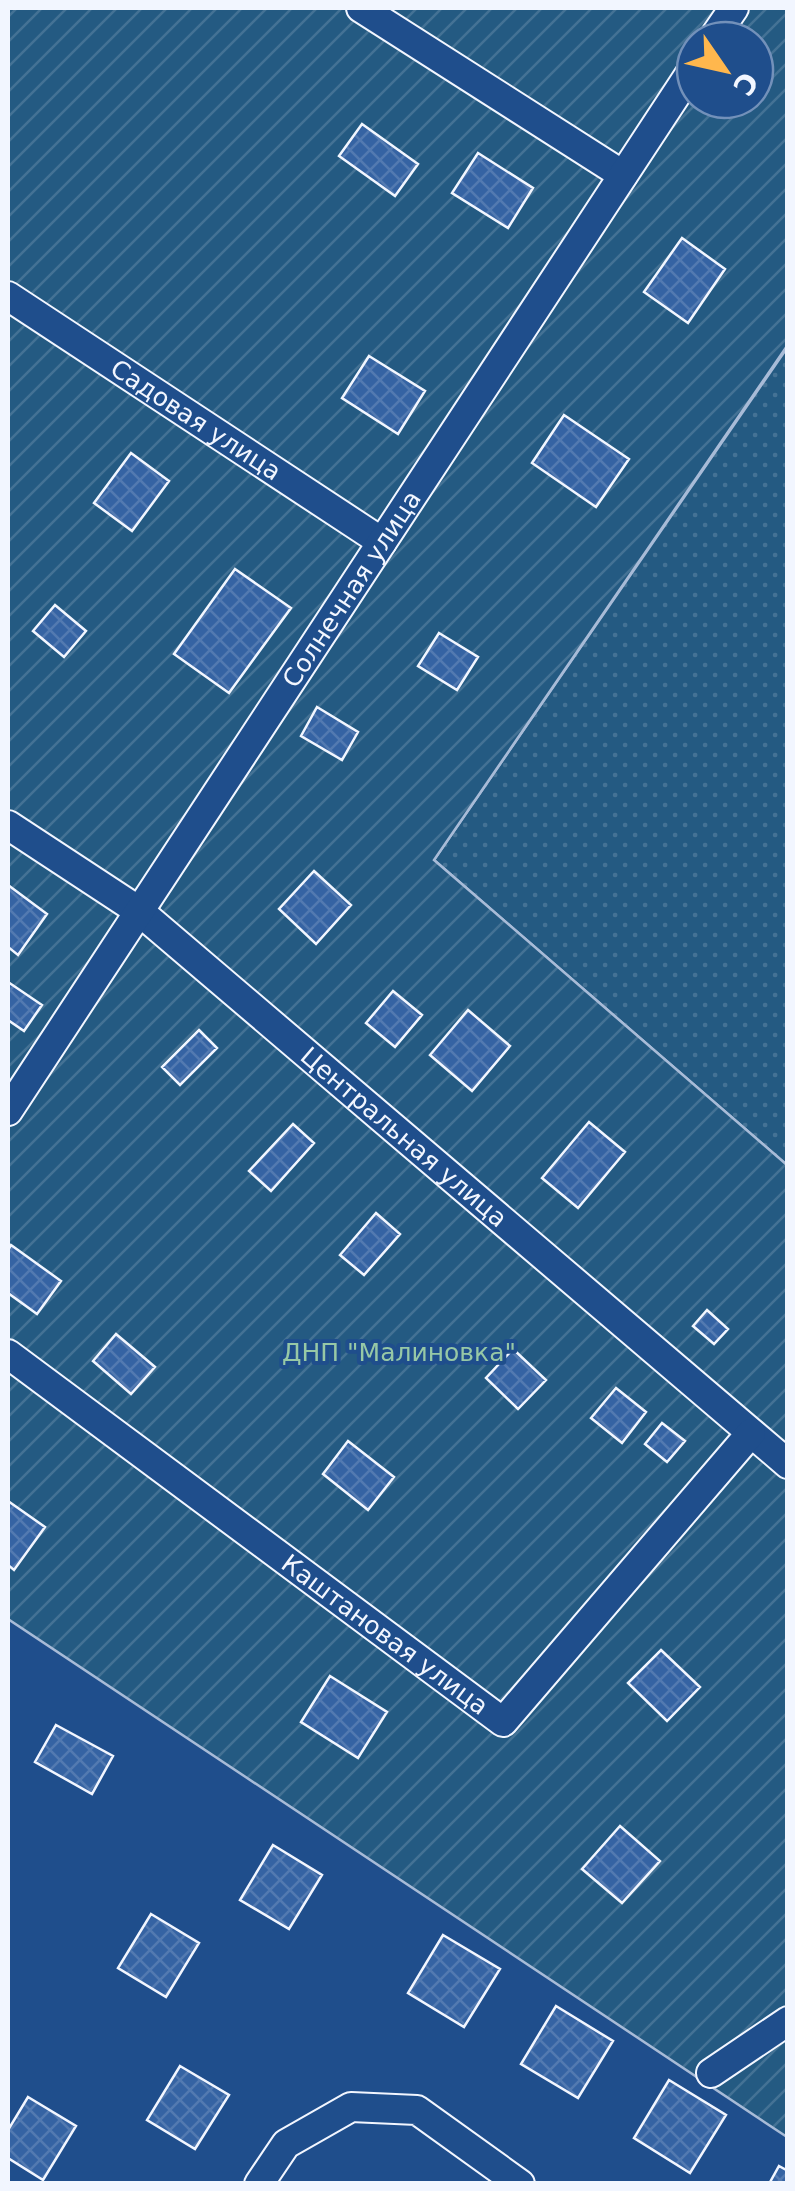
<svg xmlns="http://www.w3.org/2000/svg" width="795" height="2191" viewBox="0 0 795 2191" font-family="'DejaVu Sans',sans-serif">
<defs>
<pattern id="grass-dots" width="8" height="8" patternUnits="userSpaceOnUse" patternTransform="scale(2.5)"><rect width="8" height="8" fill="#245a82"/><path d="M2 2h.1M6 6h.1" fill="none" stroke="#447295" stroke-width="1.8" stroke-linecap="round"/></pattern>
<pattern id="garden-furrows" width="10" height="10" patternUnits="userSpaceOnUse" patternTransform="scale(2.5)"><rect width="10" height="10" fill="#245a82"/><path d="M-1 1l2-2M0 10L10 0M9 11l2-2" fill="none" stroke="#447295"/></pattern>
<pattern id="building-cross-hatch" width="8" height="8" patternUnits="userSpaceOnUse" patternTransform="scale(2.5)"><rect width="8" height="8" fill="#3563a3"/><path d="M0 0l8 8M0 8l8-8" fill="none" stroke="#537ab1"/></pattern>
</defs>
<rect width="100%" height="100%" fill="#1f4e8c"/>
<path fill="url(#grass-dots)" stroke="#a8bbd7" stroke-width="2.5" d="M787 348V1165L434 860Z"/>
<path fill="url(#garden-furrows)" stroke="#a8bbd7" stroke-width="2.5" fill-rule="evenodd" d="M8 8H787V346L434 860 787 1165V2137L8 1619ZM695 40H755V100H695Z"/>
<path fill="url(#building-cross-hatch)" stroke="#f2f6ff" stroke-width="2.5" d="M362 124 418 164 395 196 339 156Z
M478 153 533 188 508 228 452 193Z
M682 238 725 269 688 323 644 292Z
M369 356 425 391 398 434 342 398Z
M564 415 629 459 596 507 532 463Z
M131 453 169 481 132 531 94 503Z
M235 569 291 608 229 693 174 654Z
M55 605 86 631 64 657 33 631Z
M439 633 478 657 457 690 418 666Z
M317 707 358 732 342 760 301 736Z
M314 871 351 905 316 944 279 909Z
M8 885 47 914 18 955 8 947Z
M8 982 42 1005 24 1031 8 1020Z
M393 991 422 1015 395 1047 366 1023Z
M468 1010 510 1046 472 1091 430 1055Z
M199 1030 217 1048 180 1085 162 1067Z
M589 1122 625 1152 578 1208 542 1178Z
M293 1124 314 1143 271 1191 249 1171Z
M376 1213 400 1234 364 1275 340 1255Z
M11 1245 61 1281 37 1314 8 1293V1250Z
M707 1310 728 1329 714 1344 693 1326Z
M116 1334 155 1367 131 1394 93 1361Z
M513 1349 546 1380 518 1409 486 1378Z
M616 1388 646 1412 622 1443 591 1418Z
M662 1423 685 1441 667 1462 645 1444Z
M348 1441 394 1477 368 1510 323 1474Z
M8 1501 45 1527 14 1570 8 1565Z
M661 1650 700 1687 667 1721 628 1683Z
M330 1676 387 1712 358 1758 301 1722Z
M56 1725 113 1756 92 1794 35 1762Z
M620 1826 660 1861 622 1903 582 1869Z
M273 1845 322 1875 289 1929 240 1900Z
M151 1914 199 1943 166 1997 118 1968Z
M443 1935 500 1969 464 2027 408 1993Z
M556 2006 613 2041 578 2098 521 2064Z
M180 2066 229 2095 195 2149 147 2120Z
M669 2080 726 2115 690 2173 634 2138Z
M28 2097 76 2126 43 2180 8 2158V2130Z
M779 2166 788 2171V2184H769Z"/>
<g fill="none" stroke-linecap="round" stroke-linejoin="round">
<defs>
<g id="street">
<path d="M361 8 623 175"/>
<path d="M712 40 734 8"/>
<path id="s1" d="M8 296 382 542"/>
<path id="s2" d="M8 825 139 911 788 1464"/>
<path id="s3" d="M8 1111 695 66"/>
<path id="s4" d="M8 1354 503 1722 751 1433"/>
<path d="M711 2073 788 2021"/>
<path d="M259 2184 286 2144 351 2107 417 2110 520 2184"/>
</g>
</defs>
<use href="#street" stroke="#f2f6ff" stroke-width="32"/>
<use href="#street" stroke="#1f4e8c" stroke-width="28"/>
</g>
<g text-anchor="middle" stroke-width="8" stroke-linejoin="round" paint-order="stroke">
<g font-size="25" fill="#f2f6ff" stroke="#1f4e8c">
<text dy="9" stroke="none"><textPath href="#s1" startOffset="225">Садовая улица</textPath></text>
<text dy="9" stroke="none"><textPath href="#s3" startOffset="625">Солнечная улица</textPath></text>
<text dy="9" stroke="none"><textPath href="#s2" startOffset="505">Центральная улица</textPath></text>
<text dy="9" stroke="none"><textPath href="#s4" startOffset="470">Каштановая улица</textPath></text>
</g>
<g font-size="25" fill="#97c8a6" stroke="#1f4e8c">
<text x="399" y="1361">ДНП "Малиновка"</text>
</g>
</g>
<rect width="795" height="2191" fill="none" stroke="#f2f6ff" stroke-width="20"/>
<g transform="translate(725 70) rotate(124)"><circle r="48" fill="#1f4e8c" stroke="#7391ba" stroke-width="2.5"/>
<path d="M0-8L18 38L0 25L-18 38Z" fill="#ffb74d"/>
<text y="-15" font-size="28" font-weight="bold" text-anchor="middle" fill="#f2f6ff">С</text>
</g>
</svg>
